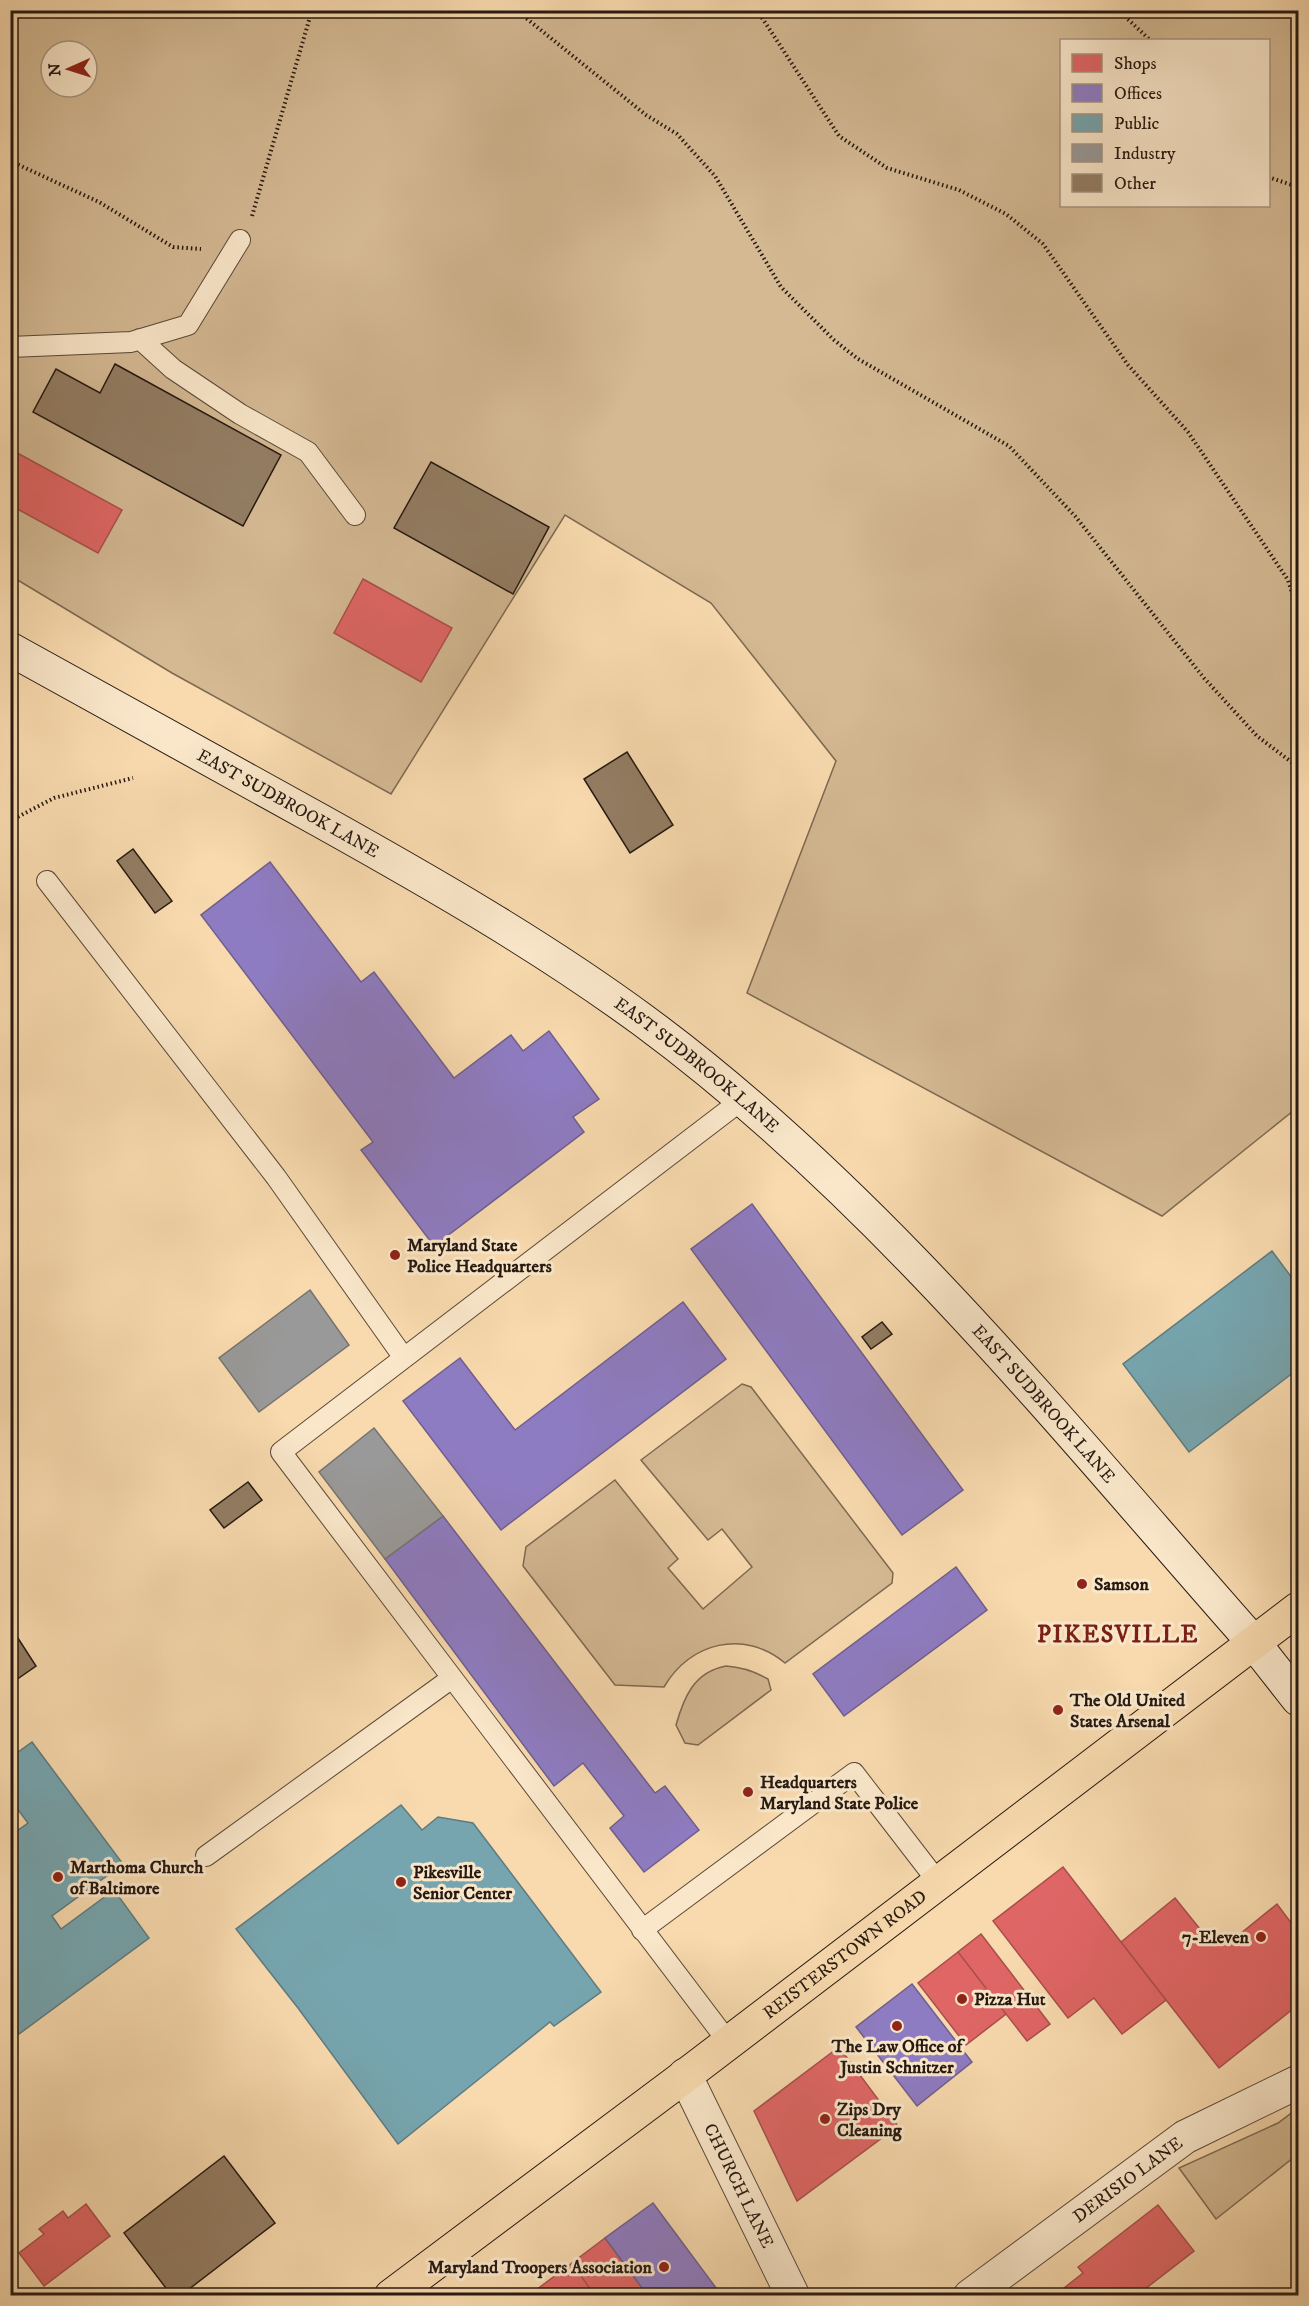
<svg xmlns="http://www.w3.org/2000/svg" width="1309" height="2306" viewBox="0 0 1309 2306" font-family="'IM FELL DW Pica',serif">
<rect width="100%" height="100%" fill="#f8daae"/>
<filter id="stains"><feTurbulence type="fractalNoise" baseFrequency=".00333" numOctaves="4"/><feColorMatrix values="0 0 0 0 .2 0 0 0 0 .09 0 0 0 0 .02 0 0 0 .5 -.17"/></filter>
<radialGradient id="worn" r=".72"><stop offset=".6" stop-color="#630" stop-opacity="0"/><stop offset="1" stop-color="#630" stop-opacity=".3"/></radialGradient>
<path fill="#d4b993" stroke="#7d6952" stroke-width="1.5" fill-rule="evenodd" d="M11 11H1298V1107L1162 1216 747 993 836 761 711 603 565 515 391 794 172 673 11 576ZM1062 40H1268V206H1062ZM51 51H87V87H51Z
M742 1384 751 1387 893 1573 892 1583 785 1663C744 1629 690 1642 664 1687L615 1685 523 1566 526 1547 615 1480 678 1559 668 1568 703 1609 752 1567 722 1529 708 1540 641 1460Z
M726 1666C742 1667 754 1671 768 1679L771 1690 698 1745 685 1743 676 1725C684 1697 694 1672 726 1666Z
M1298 2108V2154L1216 2219 1179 2168 1278 2123Z"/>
<path fill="#e06666" stroke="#a84f4c" stroke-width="1.5" d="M10 449 122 510 98 553 10 505Z
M363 579 452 628 421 682 334 633Z
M1063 1867 1166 2000 1122 2034 1094 1998 1068 2018 993 1921Z
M1175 1898 1204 1934 1235 1938 1277 1904 1298 1932V2005L1219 2068 1121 1942Z
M981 1934 1050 2024 1027 2041 958 1952Z
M958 1952 1006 2014 966 2045 918 1983Z
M839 2047 898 2126 797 2201 754 2111Z
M86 2204 110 2236 44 2286 19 2253 44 2234 39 2229 63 2211 68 2218Z
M1158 2205 1194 2251 1136 2296H1054L1083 2273 1078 2267Z
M605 2238 648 2296H595L572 2263Z
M572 2263 595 2296H528Z"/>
<path fill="#8e7cc3" stroke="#6f5e8e" stroke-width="1.5" d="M270 862 361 982 374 972 454 1078 511 1035 523 1051 549 1031 599 1099 573 1117 584 1132 434 1246 361 1150 373 1142 201 915Z
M752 1204 963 1490 902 1535 691 1249Z
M683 1302 726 1359 501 1530 403 1401 460 1358 515 1430Z
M443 1516 655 1793 665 1786 699 1830 644 1872 610 1828 624 1816 583 1763 554 1786 385 1559Z
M956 1567 987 1610 844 1716 813 1674Z
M912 1984 972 2062 917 2106 856 2027Z
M653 2203 722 2296H648L605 2238Z"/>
<path fill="#76a5af" stroke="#5e7b80" stroke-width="1.5" d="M1272 1251 1298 1286V1369L1189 1452 1123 1364Z
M32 1742 123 1864 52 1916 61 1929 114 1890 149 1938 19 2034 10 2022V1836L28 1823 10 1799V1758Z
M401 1805 422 1830 438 1817 473 1823 601 1992 554 2026 550 2022 398 2144 298 2008 236 1929Z"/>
<path fill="#999" stroke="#767370" stroke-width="1.5" d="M310 1290 349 1345 259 1412 219 1358Z
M374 1428 443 1516 385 1559 319 1472Z"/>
<path fill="#937d63" stroke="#261911" stroke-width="1.5" d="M115 364 281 455 243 526 33 412 56 369 100 393Z
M431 462 549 527 513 594 394 528Z
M627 752 673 825 630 853 584 779Z
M133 849 172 901 155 913 117 861Z
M882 1322 892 1334 871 1349 862 1337Z
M248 1482 262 1500 224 1528 210 1510Z
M14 1632 36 1666 16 1680 10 1671V1635Z
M224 2156 275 2223 180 2296H172L124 2233Z"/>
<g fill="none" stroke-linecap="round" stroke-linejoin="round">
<defs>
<path id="lane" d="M140 339 173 369 240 414 308 452 355 515
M10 347 131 342 188 325 240 240
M47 881 276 1177 404 1358
M206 1856 452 1678
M642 1930 854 1773 938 1882
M729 2043 281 1452 743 1099"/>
<g id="street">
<path id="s1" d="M685 2075 793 2296"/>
<path id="s2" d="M970 2296 1185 2137 1298 2082"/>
</g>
<g id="secondary">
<path id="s3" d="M10 649C114 707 218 764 321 821 432 883 542 946 644 1021 877 1193 1063 1427 1254 1643L1298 1699"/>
</g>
<g id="primary">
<path id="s4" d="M391 2296 677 2082 1298 1609"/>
</g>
</defs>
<use href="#lane" stroke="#5a4938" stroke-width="22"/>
<use href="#street" stroke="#5a4938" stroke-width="35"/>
<use href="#secondary" stroke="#261911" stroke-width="35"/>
<use href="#primary" stroke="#261911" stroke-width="35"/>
<path stroke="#261911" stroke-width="4" stroke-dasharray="1.5 3" stroke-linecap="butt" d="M516 10 646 115 677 134 715 176 781 287 834 340 858 359 1009 446 1075 516 1204 678 1257 736 1298 767
M757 10 839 136 887 168 959 190 1006 214 1043 244 1128 365 1188 432 1288 580 1298 612
M1118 10 1150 40
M10 161 99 202 173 247 201 249
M1268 177 1298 187
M252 216 312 10
M10 821 54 798 133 778"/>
<use href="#lane" stroke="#fae7ca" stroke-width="20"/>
<use href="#street" stroke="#fae7ca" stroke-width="33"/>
<use href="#secondary" stroke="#fae7ca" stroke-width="33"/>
<use href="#primary" stroke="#f8daae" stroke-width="33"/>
</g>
<g fill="#8f2418" stroke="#fae7ca" stroke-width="2">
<circle cx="395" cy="1255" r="6"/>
<circle cx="1082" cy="1584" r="6"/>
<circle cx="1058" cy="1710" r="6"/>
<circle cx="748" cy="1792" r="6"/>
<circle cx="58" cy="1877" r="6"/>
<circle cx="401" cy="1882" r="6"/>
<circle cx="1261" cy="1937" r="6"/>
<circle cx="962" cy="1999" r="6"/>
<circle cx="897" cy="2026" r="6"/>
<circle cx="825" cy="2119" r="6"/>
<circle cx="664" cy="2267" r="6"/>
</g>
<g text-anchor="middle" stroke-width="6" stroke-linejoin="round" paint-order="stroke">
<g font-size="18" fill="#261911" stroke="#fae7ca">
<text dy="6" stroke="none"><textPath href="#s3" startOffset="318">EAST SUDBROOK LANE</textPath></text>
<text dy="6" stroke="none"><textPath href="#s3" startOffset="804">EAST SUDBROOK LANE</textPath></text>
<text dy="6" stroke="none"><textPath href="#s3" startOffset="1290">EAST SUDBROOK LANE</textPath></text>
<text dy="6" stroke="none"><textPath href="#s4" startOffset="568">REISTERSTOWN ROAD</textPath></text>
<text dy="6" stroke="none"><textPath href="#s2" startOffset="196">DERISIO LANE</textPath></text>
<text dy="6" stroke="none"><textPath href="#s1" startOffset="123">CHURCH LANE</textPath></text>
</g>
<g font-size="18" font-weight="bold" fill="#261911" stroke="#fae7ca" text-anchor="start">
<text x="407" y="1251">Maryland State<tspan x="407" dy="21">Police Headquarters</tspan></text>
<text x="1094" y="1590">Samson</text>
<text x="1070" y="1706">The Old United<tspan x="1070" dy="21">States Arsenal</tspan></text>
<text x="760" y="1788">Headquarters<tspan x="760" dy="21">Maryland State Police</tspan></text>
<text x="70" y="1873">Marthoma Church<tspan x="70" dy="21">of Baltimore</tspan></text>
<text x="413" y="1878">Pikesville<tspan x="413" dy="21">Senior Center</tspan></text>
<text x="1249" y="1943" text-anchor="end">7-Eleven</text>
<text x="974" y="2005">Pizza Hut</text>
<text x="897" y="2052" text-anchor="middle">The Law Office of<tspan x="897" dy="21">Justin Schnitzer</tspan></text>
<text x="837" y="2115">Zips Dry<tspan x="837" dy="21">Cleaning</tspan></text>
<text x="652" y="2273" text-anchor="end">Maryland Troopers Association</text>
</g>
<g font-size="24" font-weight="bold" letter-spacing="1.5" fill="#7a1f14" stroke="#fae7ca">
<text x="1118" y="1642">PIKESVILLE</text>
</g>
</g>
<rect width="1309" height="2306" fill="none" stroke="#f8daae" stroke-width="36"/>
<rect x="12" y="12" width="1285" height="2282" fill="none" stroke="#261911" stroke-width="3"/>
<rect x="18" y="18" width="1273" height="2270" fill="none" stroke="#261911" stroke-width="1.5"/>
<rect x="1060" y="39" width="210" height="168" fill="#fae7ca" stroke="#a59580" stroke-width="1.5"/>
<rect x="1072" y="54" width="30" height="18" fill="#e06666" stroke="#a59580" stroke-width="1.5"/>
<text x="1114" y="69" font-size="18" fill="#261911">Shops</text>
<rect x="1072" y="84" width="30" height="18" fill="#8e7cc3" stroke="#a59580" stroke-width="1.5"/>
<text x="1114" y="99" font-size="18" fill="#261911">Offices</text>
<rect x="1072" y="114" width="30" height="18" fill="#76a5af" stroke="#a59580" stroke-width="1.5"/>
<text x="1114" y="129" font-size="18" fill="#261911">Public</text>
<rect x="1072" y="144" width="30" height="18" fill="#999999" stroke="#a59580" stroke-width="1.5"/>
<text x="1114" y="159" font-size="18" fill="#261911">Industry</text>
<rect x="1072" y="174" width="30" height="18" fill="#937d63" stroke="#a59580" stroke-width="1.5"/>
<text x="1114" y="189" font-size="18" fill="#261911">Other</text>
<g transform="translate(69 69) rotate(267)"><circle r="28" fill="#fae7ca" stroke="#a59580" stroke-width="1.5"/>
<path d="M0-4.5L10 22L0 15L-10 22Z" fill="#8f2418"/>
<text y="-9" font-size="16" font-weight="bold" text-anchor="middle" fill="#261911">N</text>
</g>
<rect width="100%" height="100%" filter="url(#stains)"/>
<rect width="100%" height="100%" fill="url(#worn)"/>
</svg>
